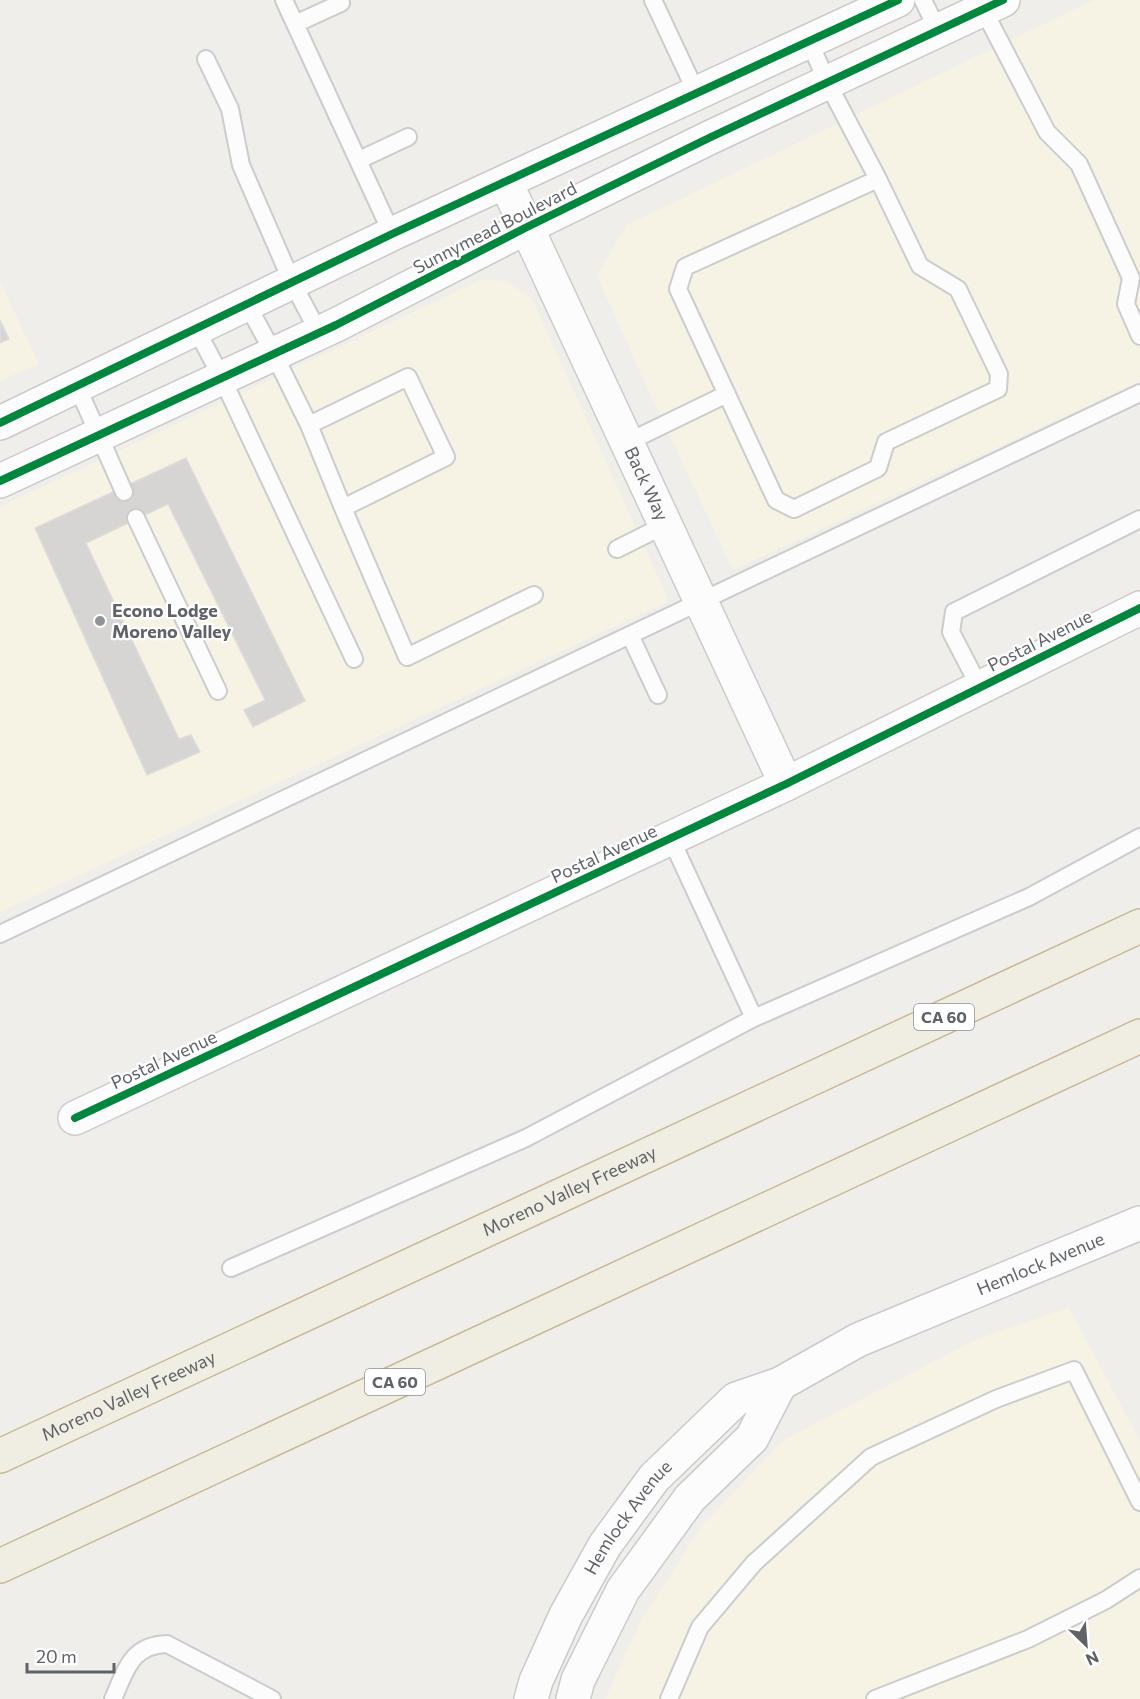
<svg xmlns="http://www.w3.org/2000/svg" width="1140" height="1699" viewBox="0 0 1140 1699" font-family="Commissioner,sans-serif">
<rect width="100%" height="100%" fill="#efeeea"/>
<path fill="#f7f3e4" d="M1094 0H1140V381L733 570 645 383 597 276 627 225Z
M481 280 506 281 532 299 669 601 0 912V507Z
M0 282 39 364 0 381Z
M1069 1308 1140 1441V1699H605L639 1624 701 1527 782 1441 975 1340Z"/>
<path fill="#d6d5d3" stroke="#deddd9" stroke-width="1.5" d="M0 320 9 339 0 343Z
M186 458 305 701 253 727 244 710 265 700 168 504 86 543 179 739 191 735 200 752 147 775 35 528Z"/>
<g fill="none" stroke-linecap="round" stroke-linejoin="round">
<defs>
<path id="lane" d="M284 0 392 234
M653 0 697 94
M923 0 937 29
M983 9 1047 132 1079 164 1131 278 1126 304 1140 336
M295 24 341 3
M809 41 827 82 878 179 920 266 958 289 999 374 998 389 886 442 878 468 794 509 776 500 678 289 685 267 878 179
M206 59 230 109 241 165 292 282 319 333
M359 160 408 137
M247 304 274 354 309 425 408 377 446 457 343 508 407 657 534 595
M196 329 222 378 354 659
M77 386 124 492
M309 425 343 508
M626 443 727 394
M136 518 218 691
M617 549 665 525
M630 635 658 695
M980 688 951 632 954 612 1140 519
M0 934 1140 393
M754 1018 1029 897 1140 837
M231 1268 526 1138 754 1018 671 839
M113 1699C126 1670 131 1645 167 1644L272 1699
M669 1699 700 1627 754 1563 871 1457 996 1399 1074 1370 1140 1502
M875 1699 1028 1639 1106 1600 1140 1578"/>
<g id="street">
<path id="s1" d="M506 183 786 784"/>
<path d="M75 1118 786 784 1140 608"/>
</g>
<g id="secondary">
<path d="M0 423 392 234 898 0"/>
<path d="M0 481 336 325 527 227 711 137 1003 0"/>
<path id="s2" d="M531 1699 536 1681 566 1615 605 1545 654 1478 736 1399 780 1384 858 1340 1140 1223"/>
<path d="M573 1699 578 1680 623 1590 690 1498 752 1438 780 1384"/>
</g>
<g id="highway">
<path id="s3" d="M0 1456 1140 926"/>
<path d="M0 1566 1140 1036"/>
</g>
</defs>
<use href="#lane" stroke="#cbcccc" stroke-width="20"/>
<use href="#street" stroke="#cbcccc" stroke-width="36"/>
<use href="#secondary" stroke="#cacacb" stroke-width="36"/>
<use href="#highway" stroke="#c8b996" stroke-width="36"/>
<use href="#lane" stroke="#fdfcfc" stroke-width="16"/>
<use href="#street" stroke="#fdfcfc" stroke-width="33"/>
<use href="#secondary" stroke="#fdfcfc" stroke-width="33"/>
<use href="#highway" stroke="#f0ede3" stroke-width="33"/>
<defs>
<path id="cycleway" d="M0 423 392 234 898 0
M0 481 336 325 527 227 711 137 1003 0
M75 1118 786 784 1140 608"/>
</defs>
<use href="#cycleway" stroke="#fff" stroke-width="11"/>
<use href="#cycleway" stroke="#00873e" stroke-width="8"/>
</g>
<circle fill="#919496" stroke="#fff" stroke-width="2" cx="100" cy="621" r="6"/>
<g text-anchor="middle" stroke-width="4.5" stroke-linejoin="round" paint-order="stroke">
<g fill="#fff" stroke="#8f9295" stroke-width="1.5">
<rect x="914" y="1004" width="60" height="26" rx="4.5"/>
<rect x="365" y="1369" width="60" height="26" rx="4.5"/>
</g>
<g font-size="16" font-weight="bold" fill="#5f6368">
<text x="944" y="1023">CA 60</text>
<text x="395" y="1388">CA 60</text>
</g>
<g font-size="18" fill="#5f6368" stroke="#fff">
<text transform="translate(495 228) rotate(-27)" y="6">Sunnymead Boulevard</text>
<text dy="6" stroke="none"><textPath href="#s1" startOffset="332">Back Way</textPath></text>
<text transform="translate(1040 641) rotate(-27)" y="6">Postal Avenue</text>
<text transform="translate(604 854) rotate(-25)" y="6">Postal Avenue</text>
<text transform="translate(164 1060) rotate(-25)" y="6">Postal Avenue</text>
<text dy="6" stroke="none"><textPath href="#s3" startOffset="628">Moreno Valley Freeway</textPath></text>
<text dy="6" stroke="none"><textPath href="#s2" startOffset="702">Hemlock Avenue</textPath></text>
<text dy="6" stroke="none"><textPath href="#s3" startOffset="142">Moreno Valley Freeway</textPath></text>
<text dy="6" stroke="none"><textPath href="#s2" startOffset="207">Hemlock Avenue</textPath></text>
</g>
<g font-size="18" font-weight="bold" fill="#5f6368" stroke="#fff" text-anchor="start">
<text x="112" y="617">Econo Lodge<tspan x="112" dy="21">Moreno Valley</tspan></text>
</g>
</g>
<g transform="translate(1086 1645) rotate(155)" stroke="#ffffff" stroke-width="4.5" paint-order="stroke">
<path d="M0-4.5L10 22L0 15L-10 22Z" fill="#5f6368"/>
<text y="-9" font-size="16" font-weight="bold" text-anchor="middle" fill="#5f6368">N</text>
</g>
<path d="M27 1663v9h87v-9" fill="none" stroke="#5f6368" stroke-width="3"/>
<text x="36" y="1663" font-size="18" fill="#5f6368" stroke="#ffffff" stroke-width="4.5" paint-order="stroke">20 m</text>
</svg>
